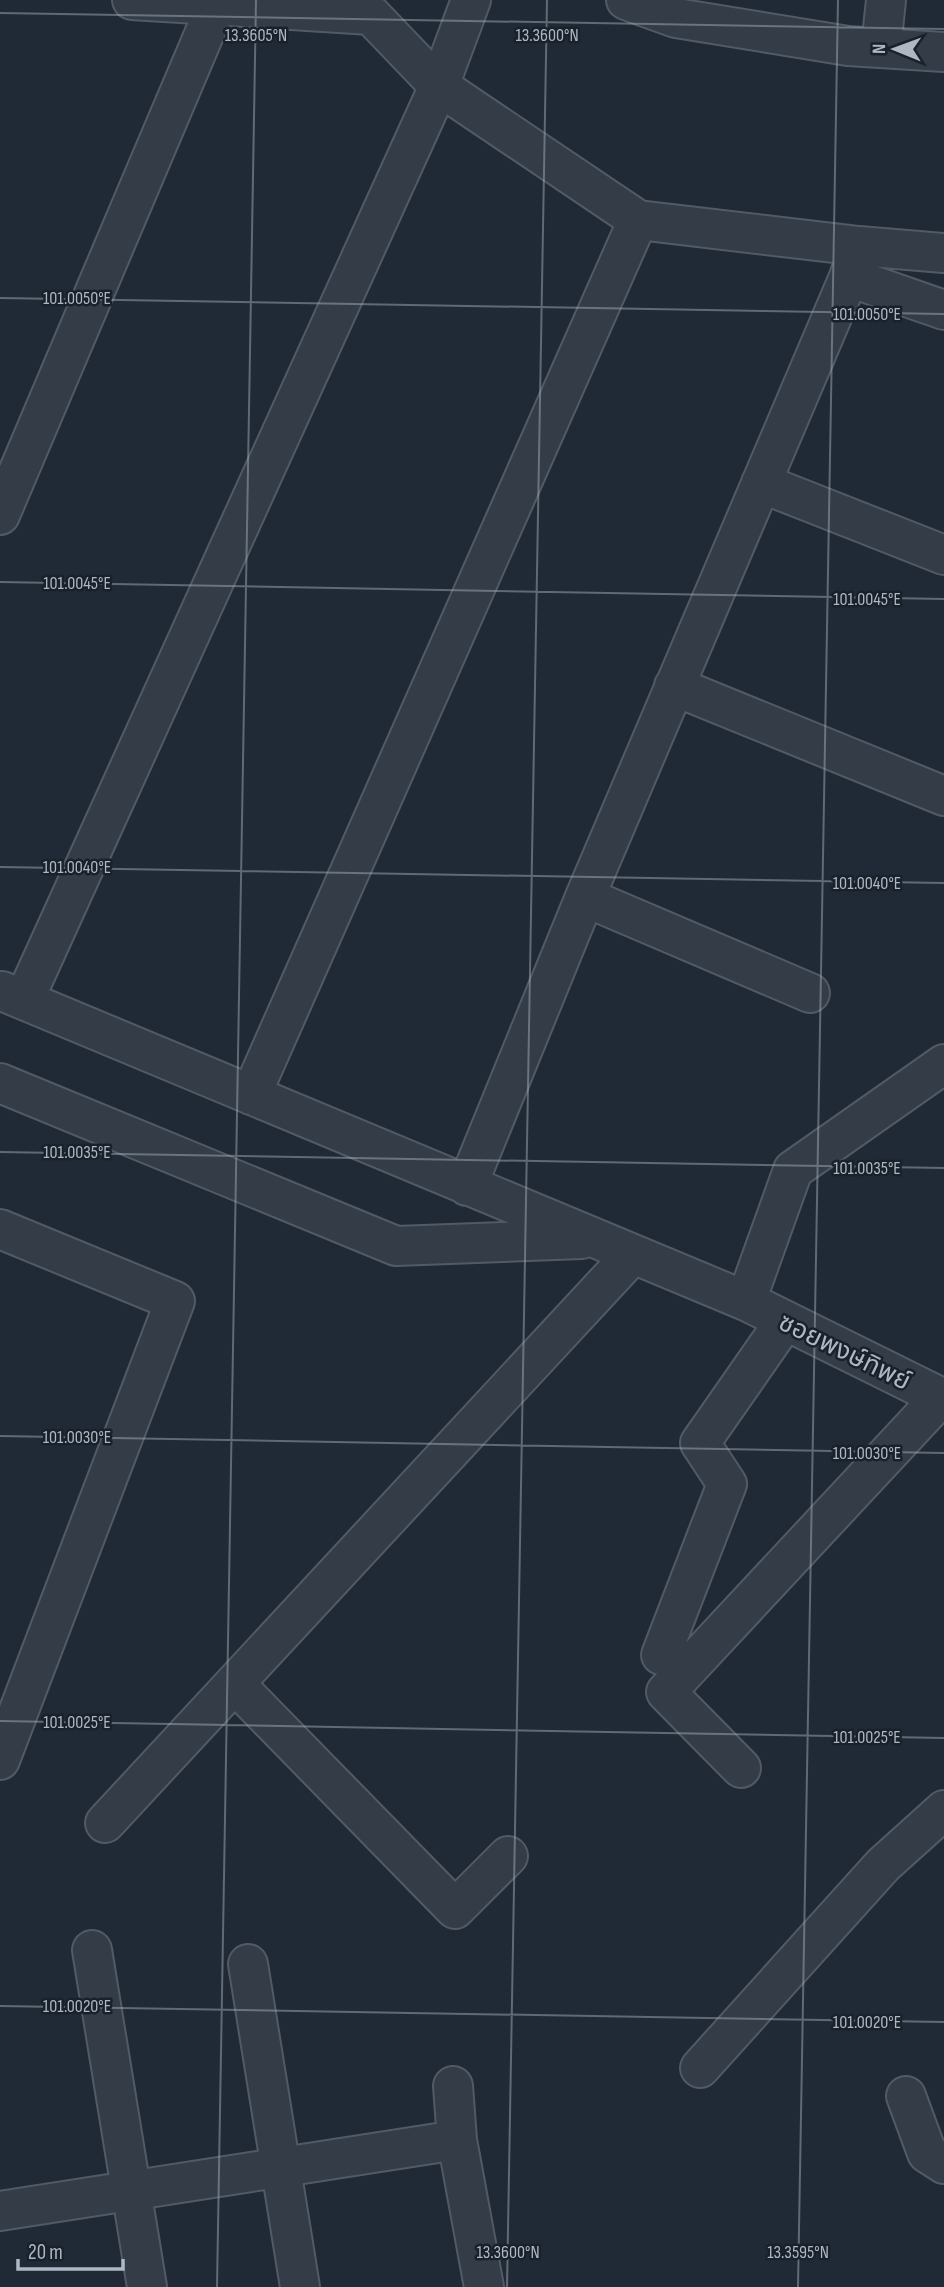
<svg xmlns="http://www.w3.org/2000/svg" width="944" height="2287" viewBox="0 0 944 2287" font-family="'Sofia Sans Condensed','Noto Sans Thai',sans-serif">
<rect width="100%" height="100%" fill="#202a36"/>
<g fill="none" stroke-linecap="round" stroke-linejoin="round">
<defs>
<path id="minor" d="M132 0 371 15 439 86 638 220 859 246 944 253
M626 0 676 18 848 46 944 52
M881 48 886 0
M849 277 944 310
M761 483 944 555
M0 515 217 4
M674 686 944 796
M585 897 810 993
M2 991 746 1301 944 1399
M24 1000 439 86 471 0
M0 1083 396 1246 582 1239
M251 1095 638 220
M467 1186 585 897 849 277 859 246
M0 1229 175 1301 0 1760
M746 1301 793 1170 944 1064
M661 1655 727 1484 700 1443 785 1321
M235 1684 455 1909 508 1856
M741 1768 666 1692 940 1398
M105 1823 633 1254
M92 1950 147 2287
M248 1964 300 2287
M700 2068 883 1865 944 1810
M453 2086 457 2140 484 2287
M906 2096 927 2153 944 2164
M0 2211 457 2140"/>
</defs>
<use href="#minor" stroke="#515a65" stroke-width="42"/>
<use href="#minor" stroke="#333c47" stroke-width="38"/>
</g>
<path fill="none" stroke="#aeb7c4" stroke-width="2" stroke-opacity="0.45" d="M0 13 944 29M0 298 944 314M0 582 944 599M0 867 944 883M0 1152 944 1168M0 1436 944 1453M0 1721 944 1738M0 2006 944 2022M217 2287 256 0M507 2287 547 0M798 2287 838 0"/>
<g text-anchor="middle" stroke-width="5" stroke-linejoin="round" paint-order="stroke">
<g font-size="26" fill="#aeb7c4" stroke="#19212b">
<text transform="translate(845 1351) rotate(26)" y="9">ซอยพงษ์ทิพย์</text>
</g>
</g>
<g font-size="18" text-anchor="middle" fill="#aeb7c4" stroke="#19212b" stroke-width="5" stroke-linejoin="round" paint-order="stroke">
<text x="256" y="41">13.3605°N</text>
<text x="547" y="41">13.3600°N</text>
<text x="77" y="304">101.0050°E</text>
<text x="867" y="320">101.0050°E</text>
<text x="77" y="589">101.0045°E</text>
<text x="867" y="605">101.0045°E</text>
<text x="77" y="873">101.0040°E</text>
<text x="867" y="889">101.0040°E</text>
<text x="77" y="1158">101.0035°E</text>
<text x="867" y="1174">101.0035°E</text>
<text x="77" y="1443">101.0030°E</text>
<text x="867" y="1459">101.0030°E</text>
<text x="77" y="1728">101.0025°E</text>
<text x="867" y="1743">101.0025°E</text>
<text x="77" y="2012">101.0020°E</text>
<text x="867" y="2028">101.0020°E</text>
<text x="508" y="2258">13.3600°N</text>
<text x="798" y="2258">13.3595°N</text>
</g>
<g transform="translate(895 49) rotate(271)" stroke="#19212b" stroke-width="5" paint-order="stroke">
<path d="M0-5L12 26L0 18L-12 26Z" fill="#aeb7c4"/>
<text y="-10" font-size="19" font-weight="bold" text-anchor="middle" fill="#aeb7c4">N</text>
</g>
<path d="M18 2259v10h105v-10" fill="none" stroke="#aeb7c4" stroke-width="3.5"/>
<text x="28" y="2259" font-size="21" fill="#aeb7c4" stroke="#19212b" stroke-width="5" paint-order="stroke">20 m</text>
</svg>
